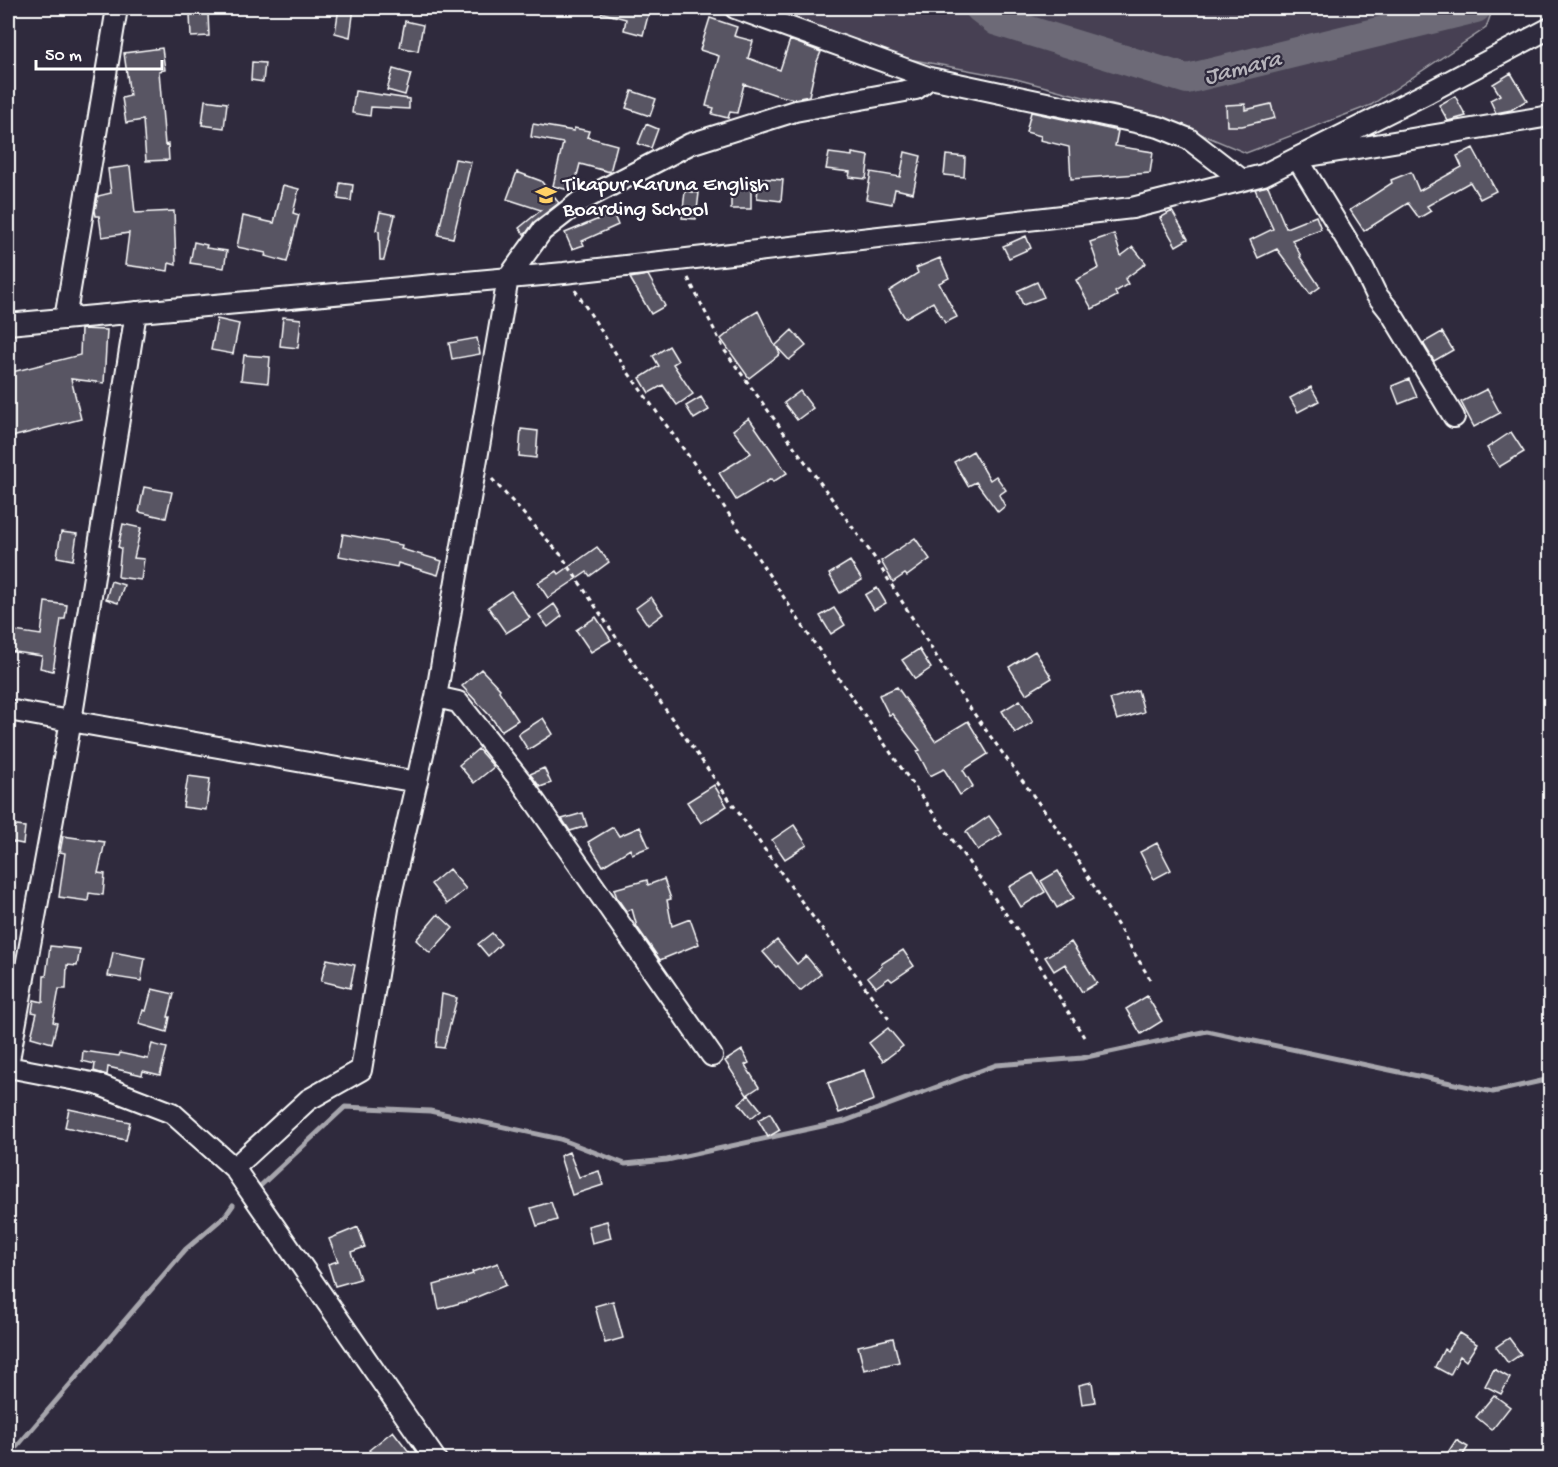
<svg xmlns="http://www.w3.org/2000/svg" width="1558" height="1467" viewBox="0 0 1558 1467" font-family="'Gochi Hand',sans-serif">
<rect width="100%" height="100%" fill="#2f2a3d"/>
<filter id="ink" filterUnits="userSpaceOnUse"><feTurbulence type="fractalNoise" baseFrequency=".0167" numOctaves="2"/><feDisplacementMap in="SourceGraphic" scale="12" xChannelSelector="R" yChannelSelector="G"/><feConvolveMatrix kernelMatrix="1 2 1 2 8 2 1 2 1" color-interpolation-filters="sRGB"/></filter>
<g filter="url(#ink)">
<path fill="#464152" stroke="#a2a0a8" stroke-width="1.5" d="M771 8H1493L1486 28 1371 105 1246 153 1165 119 1016 79 898 57Z"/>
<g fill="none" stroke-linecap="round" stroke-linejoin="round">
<path stroke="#a7a6ad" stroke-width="5" d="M257 1189 345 1107 430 1111 560 1139 625 1164 667 1160 845 1121 996 1065 1082 1058 1207 1031 1493 1092 1550 1079
M8 1457 185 1250 226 1215 233 1205"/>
<path stroke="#6d6a77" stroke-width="30" d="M980 8 997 21 1187 79 1476 8"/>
</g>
<path fill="#595564" stroke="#fff" stroke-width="1.5" d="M339 8H354L350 37 335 33Z
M599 8H650L643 35 624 30 626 19 599 12Z
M208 13 209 36 191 37 190 14Z
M710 18 737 27 734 36 753 41 748 58 780 70 790 40 821 52 816 64 809 96 794 99 776 95 744 84 737 113 730 112 728 118 712 114 714 108 706 106 719 56 700 50Z
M405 21 423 25 418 51 400 47Z
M162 48 165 70 159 71 165 145 168 144 169 160 146 161 143 120 126 123 122 98 130 96 124 53Z
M252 62 265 63 263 82 251 80Z
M393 69 411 74 405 95 387 90Z
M1511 73 1527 100 1511 110 1496 113 1490 100 1500 95 1493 84Z
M355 91 409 99V109L371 107 370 116 352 113Z
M632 91 656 99 650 116 626 108Z
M1455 96 1466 116 1448 121 1439 105Z
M205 100 227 103 224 128 202 125Z
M1245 104V110L1271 104 1275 118 1242 126H1227L1226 105Z
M1031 112 1118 131 1115 146 1153 152 1150 173 1071 179 1069 147 1040 140 1041 136 1026 132Z
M533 124 574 131V128L589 131 587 137 617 145 610 172 580 164 573 191 553 186 563 143 531 137Z
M646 124 658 129 651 148 638 144Z
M1473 148 1496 191 1480 199 1470 182 1427 206 1431 211 1419 218 1408 203 1364 231 1350 210 1392 183 1391 180 1411 172 1419 191 1462 167 1457 156Z
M905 152 921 156 913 193 895 189 892 204 866 199 871 172 900 177Z
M829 153 852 156V153L869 156 866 179 849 177 850 172 826 169Z
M946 155 965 157 964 177 944 175Z
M455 159 471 162 453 238 438 235Z
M130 166 135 213 174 211 176 265 169 263 168 271 125 265 129 233 102 237 99 216H96L95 210 98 196 111 193 108 169Z
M517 172 541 181 559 203 534 222 525 235 519 228 541 210 507 199Z
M759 178 783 180 781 201 757 198Z
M340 183 353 185 351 201 338 199Z
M283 185 299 189 293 213 299 215 287 262 265 256 266 253 237 247 243 216 274 223Z
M1268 186 1286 228 1316 216 1321 229 1292 240 1301 256 1300 257 1320 287 1310 294 1277 249 1258 258 1250 240 1273 229 1255 189Z
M731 188 751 189V209H731Z
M685 191 699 193 696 219 682 218Z
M1172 211 1188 239 1176 246 1160 218Z
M380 212 395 215 384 260H380L379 231 376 230Z
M613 213 618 225 582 241 584 245 572 249 565 233Z
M1114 234 1121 256 1133 247 1146 263 1125 279 1128 284 1115 292 1117 296 1092 309 1076 280 1099 268 1090 242Z
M1026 236 1031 248 1009 258 1003 246Z
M194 242 207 245 206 248 227 251 224 268 190 263Z
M940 258 949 278 939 283 957 317 945 323 933 302 905 318 889 291 918 273 916 268Z
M648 275 665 306 651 314 630 278Z
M1037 282 1044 297 1023 305 1017 291Z
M758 311 775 346 792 330 806 346 789 360 776 346 780 354 749 378 721 339 743 321V320Z
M283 317 301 319 298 348 280 346Z
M217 319 239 324 233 354 211 350Z
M81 329 107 330 104 383 71 379 81 419 8 438V373L80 355Z
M1442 332 1453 350 1434 361 1423 343Z
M477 338 480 354 452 359 449 343Z
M669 346 678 361 673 364 693 394 677 405 663 385 649 393 640 378 659 366 653 356Z
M244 355 270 357 268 383 241 380Z
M1409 379 1417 397 1399 404 1392 386Z
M1311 387 1319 401 1298 412 1290 398Z
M1487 389 1500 413 1474 427 1461 402Z
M800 391 813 408 797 420 784 403Z
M701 397 709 410 694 419 686 406Z
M749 418 787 473 773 482 771 479 736 500 719 473 751 453 733 430Z
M521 429 538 431 536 458 519 456Z
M1511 432 1524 452 1499 467 1487 448Z
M973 451 990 480 996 476 1006 490 999 495 1005 506 998 512 976 482 968 486 954 462Z
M144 487 172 492 166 518 139 512Z
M123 524 141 528 134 558 144 559 141 580 118 577 121 548 118 547Z
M61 532 77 534 73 560 57 557Z
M343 534 402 545 401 549 442 561 438 575 398 563 397 567 339 556Z
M915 538 930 559 907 576 905 574 893 582 881 561Z
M597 547 609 562 590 576 587 572 548 598 538 583 557 571 559 574Z
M850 561 862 580 840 593 829 574Z
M111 581 124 585 118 603 106 599Z
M877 588 886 603 874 610 865 595Z
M511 591 530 618 506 633 488 607Z
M651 597 663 614 648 625 636 608Z
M45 602 67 605 65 619H61L53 671 40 668 42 656 8 651V630L41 635Z
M554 604 562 616 548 627 539 615Z
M834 608 845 625 831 634 820 616Z
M596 617 611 640 591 652 576 630Z
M919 649 931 668 915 679 902 660Z
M1035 651 1052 678 1026 694 1009 667Z
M481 669 500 689 499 691 518 720 501 731 491 717 462 686Z
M897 687 935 741 968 721 988 754 963 770 973 786 960 795 944 769 930 776 917 751 920 750 892 714 889 715 879 695Z
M1138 690 1144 712 1117 720 1110 699Z
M1020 700 1033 722 1015 733 1002 711Z
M543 718 553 734 528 750 518 734Z
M478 749 494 767 474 783 459 765Z
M544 768 551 783 540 787 530 774Z
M188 776 210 779 206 810 183 807Z
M714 785 727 806 701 823 687 802Z
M583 813 587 826 570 831 562 819Z
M989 816 1002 834 978 850 966 832Z
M8 825 25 827 23 844 8 841Z
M794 825 807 845 785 859 772 840Z
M613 827 619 836 640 827 649 847 632 854 630 849 603 866 588 842Z
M63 836 105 842 98 873 105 874 103 895 89 893 88 901 59 897 65 853 60 852Z
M1157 843 1171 870 1154 879 1140 852Z
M449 869 466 889 447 904 431 884Z
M1058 871 1074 898 1057 908 1041 881Z
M1033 873 1045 892 1021 907 1009 887Z
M664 879 671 899 667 900 672 926 690 919 699 944 660 960 637 927 632 909 626 911 617 898 614 889 647 880 648 885Z
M438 914 453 928 430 953 416 940Z
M492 933 501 944 488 956 478 944Z
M777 940 797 964 806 956 821 974 800 991 778 966 776 967 763 952Z
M1071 942 1097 983 1082 992 1065 964 1054 971 1045 957Z
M50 946 80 949 77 966 67 965 66 989H59L53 1022 57 1023 52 1043 31 1037 37 1013 32 1012 34 1000 43 1002 44 976H46Z
M903 950 914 966 892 981 889 978 876 987 868 977 882 966 881 964Z
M113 952 145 958 141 981 108 976Z
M327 959 355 965 350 988 321 981Z
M152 989 174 994 168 1017H170L167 1032 139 1024 143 1010 146 1011Z
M442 994 457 998 444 1048 436 1047Z
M1147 996 1162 1021 1141 1034 1126 1009Z
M888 1028 903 1046 883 1061 869 1043Z
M152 1044 167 1048 160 1075 143 1071 142 1075 108 1067 107 1075 94 1071 95 1064 82 1061 83 1051 119 1056 120 1053 148 1059Z
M742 1050 749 1063 745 1065 759 1087 747 1095 725 1061Z
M864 1070 874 1100 839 1113 828 1083Z
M749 1095 761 1110 751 1118 739 1103Z
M69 1109 130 1122 126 1140 65 1127Z
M770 1113 780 1130 768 1137 758 1120Z
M569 1152 579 1177 599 1171 603 1185 572 1195 560 1156Z
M551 1202 557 1220 537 1226 531 1208Z
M607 1221 611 1238 592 1243 588 1226Z
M358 1227 365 1247 351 1252 360 1279 335 1286 328 1264 338 1261 329 1239Z
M498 1263 506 1285 467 1301 439 1309 434 1285 473 1274 472 1272Z
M613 1301 623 1338 605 1343 595 1306Z
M1459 1333 1477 1344 1466 1361 1460 1356 1450 1375 1435 1367 1444 1349 1447 1351Z
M893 1338 899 1362 864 1370 858 1346Z
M1509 1338 1521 1354 1508 1363 1496 1347Z
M1494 1369 1510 1378 1501 1394 1485 1386Z
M1092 1382 1095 1402 1082 1404 1079 1385Z
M1494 1395 1510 1407 1492 1430 1476 1417Z
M393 1431 410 1453 401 1460H377L369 1450Z
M1456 1440 1468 1447 1460 1460H1443Z"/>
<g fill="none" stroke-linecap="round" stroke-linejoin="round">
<defs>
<path id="street" d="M735 8 930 78 1159 127 1189 139 1242 180
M65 319 117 8
M8 324 564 273 1132 208 1263 175 1429 92 1550 28
M1454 417 1391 313 1376 294 1362 265 1297 158 1550 116
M436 697 458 702 520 780 712 1056
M8 710 417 782
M8 1065 72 715 136 312
M8 1067 97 1084 172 1113 234 1168 436 1460
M234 1168 308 1100 361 1070 389 903 436 697 508 278 542 231 579 202 690 144 795 111 916 89 930 78"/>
</defs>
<use href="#street" stroke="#fff" stroke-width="24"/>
<path stroke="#fff" stroke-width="3" stroke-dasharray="4.5 4.5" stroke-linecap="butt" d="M688 278 725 351 874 557 962 697 1069 845 1150 979
M575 290 627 371 711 487 812 640 923 799 1021 935 1084 1037
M492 479 561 555 646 682 804 905 891 1022"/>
<use href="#street" stroke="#2f2a3d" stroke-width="20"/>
</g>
</g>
<defs>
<symbol id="school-bare" viewBox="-9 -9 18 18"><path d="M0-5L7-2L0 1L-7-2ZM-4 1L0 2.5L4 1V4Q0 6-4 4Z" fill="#ffd166" stroke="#2f2a3d" stroke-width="2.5" paint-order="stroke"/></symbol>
</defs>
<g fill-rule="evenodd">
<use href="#school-bare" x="531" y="180" width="30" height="30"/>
</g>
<g text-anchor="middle" stroke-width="4.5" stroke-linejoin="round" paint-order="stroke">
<g font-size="22" fill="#fff" stroke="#2f2a3d" text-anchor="start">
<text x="563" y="190">Tikapur Karuna English<tspan x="563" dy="25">Boarding School</tspan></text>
</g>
<g font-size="24" font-style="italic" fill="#b6b4bb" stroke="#2f2a3d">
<text transform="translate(1242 66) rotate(-14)" y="8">Jamara</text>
</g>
</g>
<rect width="1558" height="1467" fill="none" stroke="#2f2a3d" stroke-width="30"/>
<rect x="15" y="15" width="1528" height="1437" fill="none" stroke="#fff" stroke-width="2" filter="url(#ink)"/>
<path d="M36 60v9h126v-9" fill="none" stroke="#ffffff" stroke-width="3"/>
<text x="45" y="60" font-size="18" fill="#ffffff" stroke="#2f2a3d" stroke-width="4.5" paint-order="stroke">50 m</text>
</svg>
